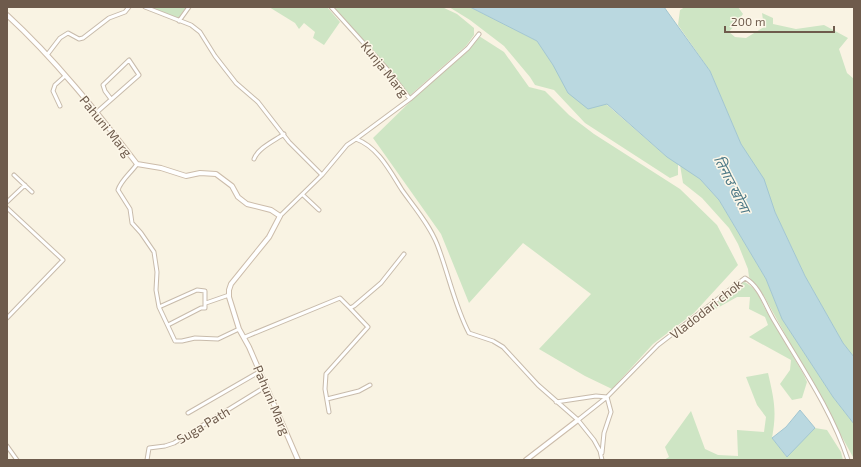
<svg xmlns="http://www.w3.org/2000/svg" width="861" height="467" viewBox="0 0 861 467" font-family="'Exo 2','Noto Sans Devanagari',sans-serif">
<rect width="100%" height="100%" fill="#f9f3e3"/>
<path fill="#cee5c4" d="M151 7H186L178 19Z
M269 7H327L340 22 324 45 313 38 315 32 304 23 299 29 295 23Z
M332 7H442L457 14 474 28V35L466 46 407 98 388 69Z
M449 7H470L537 41 553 65 606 104 667 157 678 164V175L670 178 585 123 554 90 535 85 530 77 504 46 470 20Z
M685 7H738L743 14 729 32 735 37 746 38 764 27 762 13 773 18V24L796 29 824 25 848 38 839 49 847 73 854 79V357L843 343 805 276 775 212 763 179 741 144 710 71 678 25 680 10Z
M479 36 504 52 529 87 545 91 569 115 594 134 680 189 717 225 738 265 694 313 653 344 612 389 585 376 539 349 591 294 523 243 469 303 441 234 373 138 418 94 468 51Z
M680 165 700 179 719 200 766 279 782 319 833 397 854 424 853 457 764 296 749 277 748 269 738 244 729 228 702 198 683 183Z
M742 281C753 285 759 294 763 305L804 375 807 382 802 398 792 400 780 384 790 370 791 360 749 337 768 325 765 317 749 309 750 297H737L687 325Z
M768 373C774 399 777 411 772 438L786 456 815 428 827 430 841 452 843 460H664L669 457 665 447 691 411 705 449 718 455 738 456 737 430 764 432 766 417 757 405 746 377Z"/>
<path fill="#bad8e0" stroke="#a2c6d1" d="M470 7H664L710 71 741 144 764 179 775 212 805 276 843 343 854 357V424L833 397 782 319 766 279 719 200 700 179 667 157 607 104 588 109 568 93 553 65 537 41Z
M800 410 815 428 787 457 772 438 786 427Z"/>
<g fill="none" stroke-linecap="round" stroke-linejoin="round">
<defs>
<path id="street" d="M145 7 191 25 200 32 215 56 236 83 258 102 289 142 322 175 347 145 356 139C378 147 390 171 402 190 414 207 429 224 437 244 448 272 455 307 469 333L493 341 503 347 538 385 578 420 594 440 600 451 602 460
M331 7 387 69 410 99
M179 21 189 7
M47 55 60 38 68 33 79 39 83 38 109 18 125 12 129 7
M60 106 53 91 55 85 65 76
M97 112 139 75 129 60 103 85 105 91 111 99
M356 139 410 99 468 48 479 34
M254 159C258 148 274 141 284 134
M137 164C131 173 121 180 118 190L130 209 132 223 141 233 154 252 157 272 156 290 159 307 175 341H182L195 338 218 339 239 329
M14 175 32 192
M303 195 319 210
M7 202 25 185
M7 208 63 260 7 318
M280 216 322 175
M206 303 229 295
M159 307 197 290 205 291V308H201L168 325
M245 337 340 298 350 308 354 306 381 283 404 254
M327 399 359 391 370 385
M556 402 596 396 607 397 611 412 604 433 602 453
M329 412 325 389 326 374 368 327 350 308
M188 413 259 372
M578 420 607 397 658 345 745 278C760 286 766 308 775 322 801 366 832 411 848 460
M7 446 17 460
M147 460 149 448 165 446 174 443 265 387"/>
<path id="secondary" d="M7 15C55 59 97 112 137 164L161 168 186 176 200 173 216 174 232 186 238 197 247 204 271 210 280 216 269 237 231 284 229 290V297L239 329 249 347 298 460
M526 460 578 420"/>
</defs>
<use href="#street" stroke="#c8bbab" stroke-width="5"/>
<use href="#secondary" stroke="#ccbcaa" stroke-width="6"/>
<use href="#street" stroke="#fff" stroke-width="3"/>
<use href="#secondary" stroke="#fff" stroke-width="4"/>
</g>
<g text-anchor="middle" stroke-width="3" stroke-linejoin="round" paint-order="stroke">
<g font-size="13" fill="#6e5b4c" stroke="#fdf7e9">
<text transform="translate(385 69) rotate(51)" y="5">Kunja Marg</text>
<text transform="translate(106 126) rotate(51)" y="5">Pahuni Marg</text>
<text transform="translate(706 309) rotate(-38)" y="5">Vladodari chok</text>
<text transform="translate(272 400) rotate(67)" y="5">Pahuni Marg</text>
<text transform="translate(203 425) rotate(-31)" y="5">Suga Path</text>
</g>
<g font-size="14" font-style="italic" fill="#4c7886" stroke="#fdf7e9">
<text transform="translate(732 184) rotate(63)" y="5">तिनाउ खोला</text>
</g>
</g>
<rect width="861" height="467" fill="none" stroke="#6e5b4c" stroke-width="16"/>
<path d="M725 26v6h109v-6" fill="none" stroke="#6e5b4c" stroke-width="2"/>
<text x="731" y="26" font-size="12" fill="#6e5b4c" stroke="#fdf7e9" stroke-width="3" paint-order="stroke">200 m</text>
</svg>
